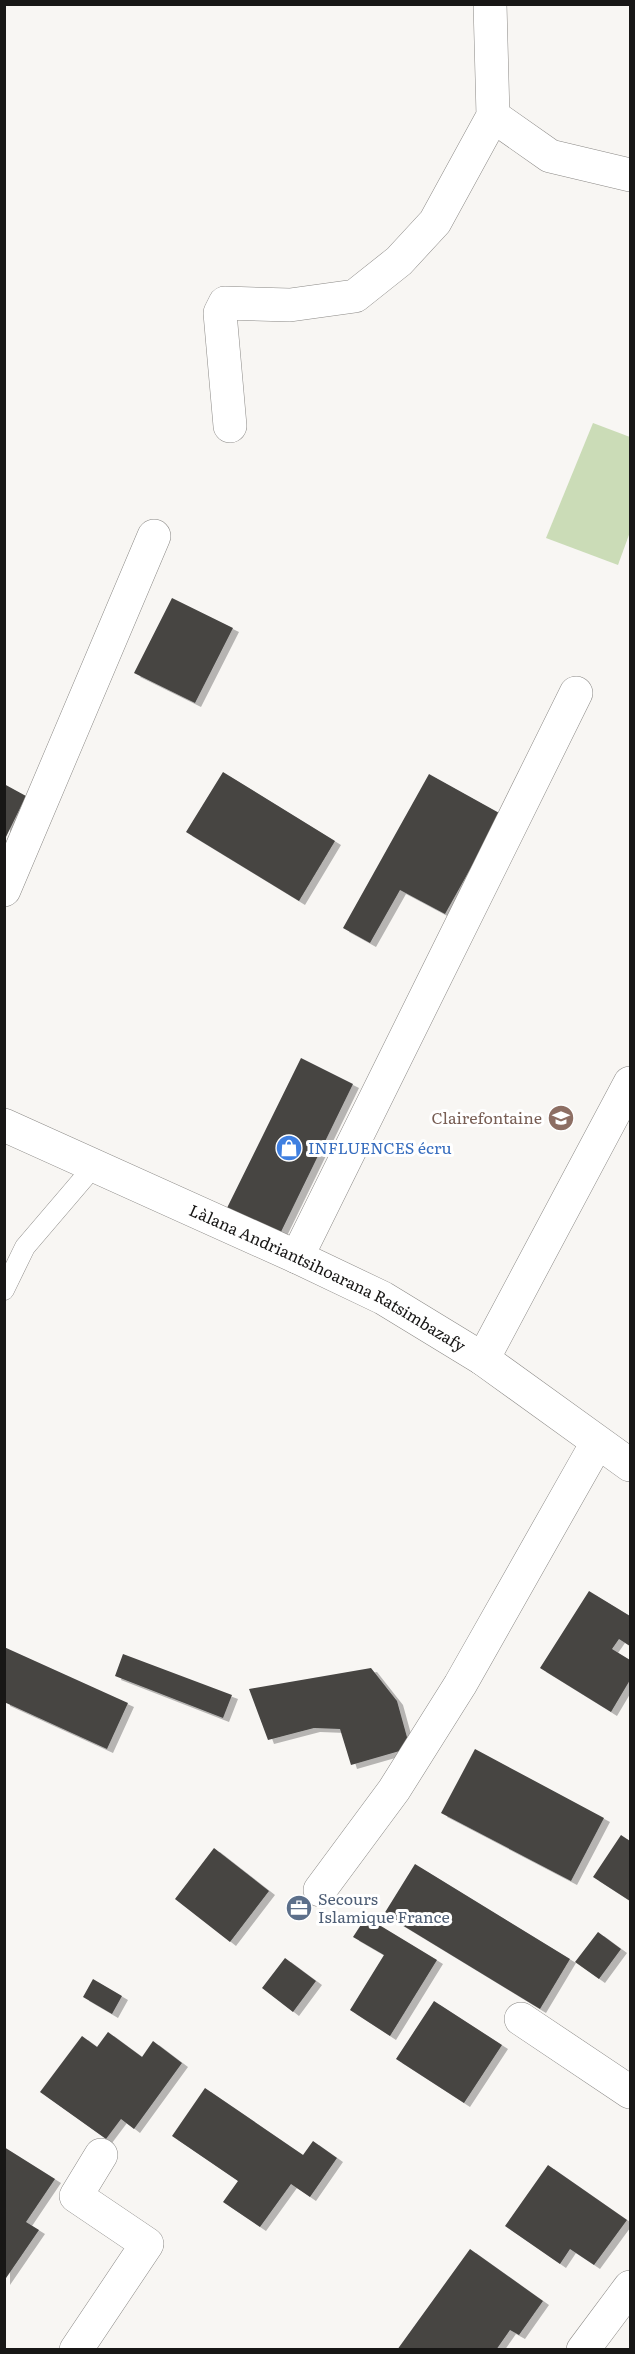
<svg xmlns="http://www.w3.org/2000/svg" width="635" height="2354" viewBox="0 0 635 2354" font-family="Literata,serif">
<defs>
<filter id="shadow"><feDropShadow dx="6" dy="4" stdDeviation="0" flood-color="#0004"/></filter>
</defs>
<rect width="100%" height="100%" fill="#f8f6f3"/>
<path fill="#cbdcb7" d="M593 423 630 437V532L618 565 546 538Z"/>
<path fill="#474543" filter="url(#shadow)" d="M172 598 233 628 195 703 134 673Z
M223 772 335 841 299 901 186 832Z
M429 774 501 814 445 914 400 890 370 943 343 928Z
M4 784 26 796 4 841Z
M301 1058 353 1084 278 1238 225 1212Z
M589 1591 630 1616V1646L619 1639 612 1649 630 1660V1680L611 1712 540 1668Z
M4 1647 128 1703 107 1749 4 1702Z
M123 1654 232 1695 223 1718 115 1676Z
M371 1668 397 1701 410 1748 351 1765 340 1729 314 1728 268 1740 249 1689Z
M475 1749 604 1818 571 1881 441 1813Z
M621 1835 630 1841V1901L593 1877Z
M214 1848 269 1891 230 1942 175 1899Z
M415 1864 570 1959 540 2009 384 1914Z
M366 1917 437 1960 390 2036 350 2010 384 1955 353 1937Z
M598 1932 621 1949 599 1979 575 1962Z
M285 1958 316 1981 293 2012 262 1988Z
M93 1979 122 1996 112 2014 83 1997Z
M434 2001 502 2045 464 2103 396 2059Z
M108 2032 142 2057 153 2041 182 2063 134 2129 121 2119 106 2139 40 2092 82 2036 97 2047Z
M205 2088 303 2155 313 2141 337 2158 310 2197 291 2184 260 2227 223 2202 238 2181 172 2136Z
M4 2147 55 2179 26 2222 39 2230 4 2281Z
M548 2165 627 2220 594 2265 570 2249 560 2264 505 2226Z
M470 2249 543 2301 519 2335 510 2330 496 2350H397Z"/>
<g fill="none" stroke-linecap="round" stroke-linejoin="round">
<defs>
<path id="service" d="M4 1290 25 1247 95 1165"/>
<path id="minor" d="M493 116 550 156 630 175
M230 426 220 313 225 303 290 305 355 296 399 261 435 222 493 116 490 4
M4 890 154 536
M297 1257 576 693
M483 1359 630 1083
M320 1890 394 1790 460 1685 597 1443
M521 2019 630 2092
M76 2350 147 2244 76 2196 101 2155
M583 2350 630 2287"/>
<g id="secondary">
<path id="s1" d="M4 1125 297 1257 383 1298 483 1359 630 1465"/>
</g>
</defs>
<use href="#service" stroke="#8b8986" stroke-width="21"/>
<use href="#minor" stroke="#8b8986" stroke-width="34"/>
<use href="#secondary" stroke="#8b8986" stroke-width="34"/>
<use href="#service" stroke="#fff" stroke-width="20"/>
<use href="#minor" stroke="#fff" stroke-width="33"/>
<use href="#secondary" stroke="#fff" stroke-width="33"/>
</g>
<defs>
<symbol id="school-disc" viewBox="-11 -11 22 22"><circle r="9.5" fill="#8d6e63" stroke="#fff"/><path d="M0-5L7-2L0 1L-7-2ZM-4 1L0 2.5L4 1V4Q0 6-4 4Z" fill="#fff"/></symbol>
<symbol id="shop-disc" viewBox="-11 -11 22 22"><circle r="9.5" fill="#3f7fe0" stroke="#fff"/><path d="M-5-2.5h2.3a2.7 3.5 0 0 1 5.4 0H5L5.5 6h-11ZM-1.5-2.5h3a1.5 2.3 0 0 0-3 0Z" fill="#fff"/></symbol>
<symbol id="office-disc" viewBox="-11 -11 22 22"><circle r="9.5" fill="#5c6f8a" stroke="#fff"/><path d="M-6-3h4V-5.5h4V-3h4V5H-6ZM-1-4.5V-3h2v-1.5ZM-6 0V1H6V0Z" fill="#fff"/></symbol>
</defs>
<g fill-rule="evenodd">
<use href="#school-disc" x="546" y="1103" width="30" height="30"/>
<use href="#shop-disc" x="274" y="1133" width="30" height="30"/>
<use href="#office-disc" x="284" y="1893" width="30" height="30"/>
</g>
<g text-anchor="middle" stroke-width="6" stroke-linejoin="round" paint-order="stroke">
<g font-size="16" fill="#785e54" stroke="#fff" text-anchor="end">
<text x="542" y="1124">Clairefontaine</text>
</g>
<g font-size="16" fill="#366cbe" stroke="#fff" text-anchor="start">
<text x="308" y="1154">INFLUENCES écru</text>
</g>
<g font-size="16" fill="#181716" stroke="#fff">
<text dy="6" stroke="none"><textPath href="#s1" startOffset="358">Làlana Andriantsihoarana Ratsimbazafy</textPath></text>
</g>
<g font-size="16" fill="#4e5e75" stroke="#fff" text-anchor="start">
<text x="318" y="1905">Secours<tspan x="318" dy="18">Islamique France</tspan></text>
</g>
</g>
<rect width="635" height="2354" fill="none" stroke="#181716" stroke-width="12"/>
</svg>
